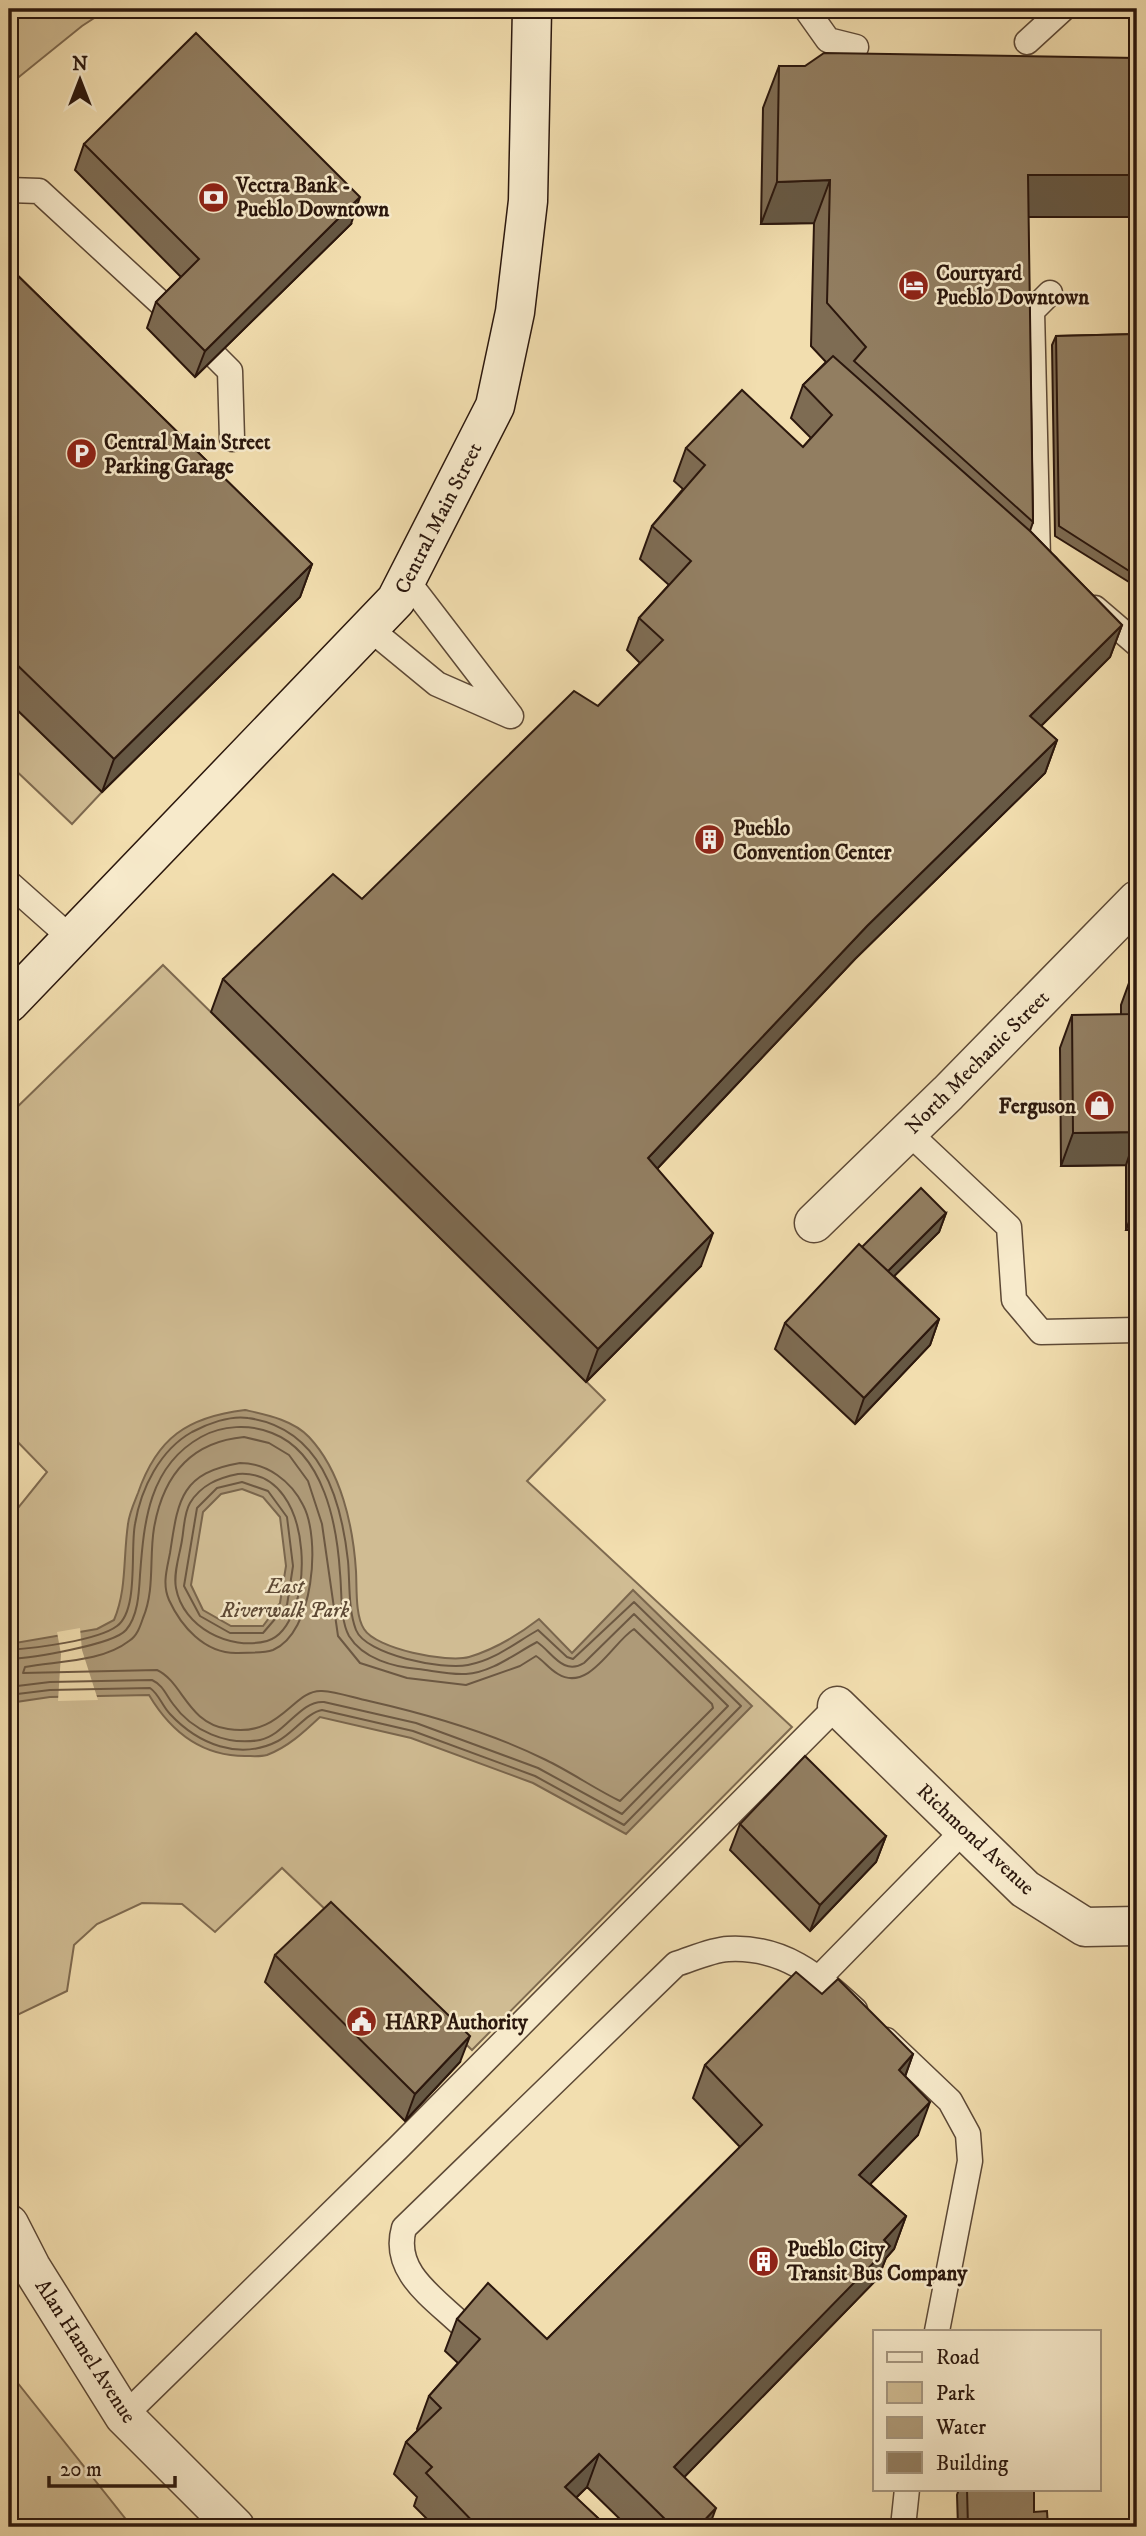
<svg xmlns="http://www.w3.org/2000/svg" width="1146" height="2536" viewBox="0 0 1146 2536" font-family="'IM FELL DW Pica',serif">
<rect width="100%" height="100%" fill="#f2deaf"/>
<filter id="stains"><feTurbulence type="fractalNoise" baseFrequency=".00286" numOctaves="4"/><feColorMatrix values="0 0 0 0 .2 0 0 0 0 .09 0 0 0 0 .02 0 0 0 .5 -.17"/></filter>
<radialGradient id="worn" r=".72"><stop offset=".6" stop-color="#630" stop-opacity="0"/><stop offset="1" stop-color="#630" stop-opacity=".3"/></radialGradient>
<path fill="#d0bc93" stroke="#7e6a50" stroke-width="2" d="M9 9H108L82 26 9 85Z
M9 702 102 792 72 824 9 764Z
M163 965 605 1400 527 1481 792 1727 472 2050 282 1868 215 1932 182 1904 142 1903 97 1924 74 1945 67 1991 9 2019V1519L47 1472 9 1433V1115Z
M9 2372 132 2527H9Z"/>
<path fill="#ae9a78" stroke="#7a664d" stroke-width="2" fill-rule="evenodd" d="M245 1410C267 1415 293 1420 309 1437 341 1471 353 1525 356 1571 357 1588 355 1615 364 1629 376 1649 447 1663 469 1657 496 1649 517 1636 539 1619L572 1653 633 1590 752 1706 626 1834 533 1783 411 1738 320 1717C304 1732 288 1747 267 1755 260 1757 252 1756 245 1756 201 1756 171 1732 149 1695L50 1697 9 1703V1644L97 1629 114 1620C127 1589 123 1558 128 1524 129 1514 134 1503 138 1493 157 1438 187 1417 245 1410ZM242 1489 263 1497 280 1517 286 1566 280 1603 263 1626H231L203 1610 191 1585 203 1512 221 1494Z"/>
<path fill="#f2deaf" d="M80 1628 82 1650 98 1700 58 1701 61 1654 57 1632Z"/>
<g fill="none" stroke-linecap="round" stroke-linejoin="round">
<path stroke="#6c5842" stroke-width="2" d="M244 1437 269 1443 289 1455 308 1481 322 1524 338 1636 360 1663 407 1678 466 1685 520 1666 536 1656C544 1661 549 1669 558 1674 589 1693 613 1642 634 1629L712 1704 713 1708 620 1801C595 1789 571 1772 546 1760 494 1734 426 1714 369 1701 354 1698 338 1692 322 1691 293 1689 281 1738 228 1729 187 1723 183 1682 157 1670L23 1673 25 1667C58 1661 102 1662 129 1641 137 1636 140 1627 143 1618 155 1590 149 1558 154 1528 163 1476 190 1442 244 1437Z
M240 1463C267 1463 291 1481 303 1505 321 1538 314 1633 273 1650 262 1654 247 1652 236 1653 204 1653 181 1626 169 1600 162 1584 167 1569 170 1553 178 1501 180 1473 240 1463Z
M238 1474C319 1468 316 1627 267 1641 229 1651 183 1627 176 1588 173 1573 180 1554 182 1540 184 1529 184 1513 190 1503 201 1485 218 1478 238 1474Z
M242 1482 268 1491 287 1517 293 1566 287 1605 263 1633H230L200 1616 184 1586 197 1508 217 1488Z
M9 1650C34 1648 97 1641 117 1626 139 1610 130 1549 135 1524 141 1488 160 1450 192 1432 207 1424 230 1415 248 1418 320 1428 341 1497 348 1561 350 1583 348 1609 356 1630 366 1655 442 1670 468 1665 495 1660 515 1643 538 1630L567 1657 573 1659 634 1602 741 1706 624 1825 535 1776 413 1731 322 1710C308 1712 292 1734 278 1741 239 1761 198 1744 170 1714 162 1706 159 1694 150 1688L50 1690 9 1695
M9 1659C31 1658 113 1645 126 1630 138 1616 139 1593 140 1575 144 1521 149 1466 201 1437 222 1425 250 1424 272 1433 324 1453 337 1525 340 1573 342 1592 340 1620 349 1636 363 1659 394 1667 418 1669 434 1671 450 1675 466 1674 491 1673 516 1653 537 1642 552 1652 563 1676 584 1663L634 1614 728 1706 622 1814 538 1768 416 1723 324 1702C300 1700 285 1735 260 1740 227 1746 192 1731 173 1704 166 1695 163 1685 152 1680L50 1682 9 1687"/>
<defs>
<path id="lane" d="M806 9 828 40 856 47
M1027 42 1063 9
M9 190 39 191 166 308
M216 357 230 371 232 439
M1047 566 1038 559 1032 311 1050 293
M406 579 511 716
M1095 608 1137 644
M369 628 437 684 510 716
M9 883 72 939
M908 1132 1009 1227 1014 1300 1041 1332 1137 1330
M820 1977 964 1830
M886 2040 950 2101 968 2134 970 2161 937 2331
M465 2328C436 2299 391 2273 404 2228L676 1964C692 1959 711 1950 728 1949 783 1946 817 1975 855 2010
M124 2416 398 2148 837 1706
M903 2527 907 2489"/>
<path id="street" d="M814 1223 948 1093 1137 900
M837 1706 1025 1889 1085 1927 1137 1926
M9 2224 31 2267 124 2416 235 2527"/>
<path id="secondary" d="M9 1003 396 600 495 406 515 312 528 201 532 9"/>
</defs>
<use href="#lane" stroke="#5d4936" stroke-width="27"/>
<use href="#street" stroke="#5d4936" stroke-width="41"/>
<use href="#secondary" stroke="#2b170d" stroke-width="41"/>
<use href="#lane" stroke="#f7eacb" stroke-width="24"/>
<use href="#street" stroke="#f7eacb" stroke-width="38"/>
<use href="#secondary" stroke="#f7eacb" stroke-width="38"/>
</g>
<path fill="#7e6c53" stroke="#2b170d" stroke-width="2" d="M779 66 1137 217H1028L1033 522 1030 531 1122 625 1110 657 1041 726 1057 740 1045 773 855 959 657 1169 701 1266 586 1382 211 1012 223 979 362 899 598 706 640 663 627 650 639 618 669 585 640 559 652 526 683 489 674 481 686 448 803 447 811 438 791 418 803 385 826 362 811 346 814 223 761 224 763 108Z
M84 144 351 224 195 377 147 328 156 302 181 277 75 170Z
M9 267 312 564 300 597 102 792 9 702Z
M1137 334V587L1055 536 1052 345 1056 336Z
M1137 968V1230H1126V1165L1061 1166 1060 1048 1072 1015H1121V1005L1133 972Z
M946 1213 939 1232 894 1276 939 1319 930 1345 855 1424 775 1349 785 1323 862 1247Z
M740 1824 886 1836 876 1862 810 1931 730 1850Z
M275 1955 460 2062 405 2121 265 1982Z
M822 1994 913 2054 905 2077 918 2135 870 2184 906 2216 894 2249 886 2258 878 2278 684 2477 709 2527H628L587 2487 576 2498 599 2519 596 2527H435L414 2506 417 2497 394 2474 406 2442 418 2430 417 2429 429 2396 458 2363 445 2351 457 2319 547 2339 740 2147 693 2098 705 2065Z
M959 2489H1034V2512L1048 2527H958L957 2495Z"/>
<path fill="#665844" stroke="#2b170d" stroke-width="2" d="M1028 175H1137V217H1012Z
M830 180 814 223 761 224 777 182Z
M360 197 351 224 195 377 205 351Z
M312 564 300 597 102 792 114 759Z
M1122 625 1110 657 1018 749 1030 716Z
M1057 740 1045 773 855 959 636 1191 648 1158 867 926Z
M1137 1132 1126 1165 1061 1166 1073 1133Z
M1137 1200V1230H1126Z
M946 1213 939 1232 875 1295 882 1277Z
M713 1233 701 1266 586 1382 598 1349Z
M939 1319 930 1345 855 1424 864 1398Z
M886 1836 876 1862 810 1931 820 1905Z
M470 2036 460 2062 405 2121 415 2094Z
M913 2054 901 2087 899 2070Z
M930 2102 918 2135 847 2208 859 2175Z
M906 2216 894 2249 886 2258 878 2278 662 2500 674 2467Z
M599 2454 587 2487 553 2520 565 2487Z
M716 2508 709 2527H698Z"/>
<path fill="#927e61" stroke="#2b170d" stroke-width="2" d="M196 33 360 197 205 351 156 302 199 259 84 144Z
M824 53 1137 58V175H1028L1033 522 854 361 866 347 827 303 830 180 777 182 779 66H805Z
M9 267 312 564 114 759 9 657Z
M1137 334V576L1059 526 1056 336Z
M833 356 1030 531 1122 625 1030 716 1057 740 867 926 648 1158 713 1233 598 1349 223 979 333 874 362 899 574 691 598 706 663 640 639 618 691 561 652 526 705 465 686 448 742 390 803 447 832 415 803 385Z
M1137 968V1132L1073 1133 1072 1015 1133 1014V972Z
M921 1188 946 1213 888 1271 862 1247Z
M859 1244 939 1319 864 1398 785 1323Z
M805 1756 886 1836 820 1905 740 1824Z
M331 1902 470 2036 415 2094 275 1955Z
M796 1972 822 1994 838 1979 913 2054 899 2070 930 2102 859 2175 906 2216 884 2240 890 2246 674 2467 716 2508 698 2527H673L599 2454 565 2487 599 2519 591 2527H478L426 2473 432 2467 406 2442 441 2408 429 2396 480 2339 457 2319 488 2283 547 2339 762 2125 705 2065Z
M967 2489H1034V2512L1047 2511 1048 2527H968Z"/>
<defs>
<symbol id="bank-disc" viewBox="-11 -11 22 22"><circle r="9.5" fill="#8f2418" stroke="#f7eacb"/><path d="M-6-4H6V4H-6ZM0-2.3a2.3 2.3 0 1 0 0 4.6a2.3 2.3 0 1 0 0-4.6Z" fill="#fff"/></symbol>
<symbol id="hotel-disc" viewBox="-11 -11 22 22"><circle r="9.5" fill="#8f2418" stroke="#f7eacb"/><path d="M-6-4.5h1.5V1H6V5H4.5V3h-9V5H-6ZM-4 0a1.8 1.8 0 1 1 3.6 0ZM.5 0V-2.5h3Q6-2.5 6 0Z" fill="#fff"/></symbol>
<symbol id="parking-disc" viewBox="-11 -11 22 22"><circle r="9.5" fill="#8f2418" stroke="#f7eacb"/><path d="M-3.5-5.5H1a3.5 3.5 0 0 1 0 7H-1V5.5H-3.5ZM-1-3.4V-.6H.8a1.4 1.4 0 0 0 0-2.8Z" fill="#fff"/></symbol>
<symbol id="building-disc" viewBox="-11 -11 22 22"><circle r="9.5" fill="#8f2418" stroke="#f7eacb"/><path d="M-4-6H4V6H1V3H-1V6H-4ZM-2.5-4.3h1.7v1.8h-1.7ZM.8-4.3h1.7v1.8H.8ZM-2.5-1h1.7V.8h-1.7ZM.8-1h1.7V.8H.8Z" fill="#fff"/></symbol>
<symbol id="shop-disc" viewBox="-11 -11 22 22"><circle r="9.5" fill="#8f2418" stroke="#f7eacb"/><path d="M-5-2.5h2.3a2.7 3.5 0 0 1 5.4 0H5L5.5 6h-11ZM-1.5-2.5h3a1.5 2.3 0 0 0-3 0Z" fill="#fff"/></symbol>
<symbol id="civic-disc" viewBox="-11 -11 22 22"><circle r="9.5" fill="#8f2418" stroke="#f7eacb"/><path d="M-.6-6.5H3V-4.5H.6V-3L4-1V1h2V6H-6V1h2V-1L-.6-3ZM-1.2 2.5V6h2.4V2.5Z" fill="#fff"/></symbol>
</defs>
<g fill-rule="evenodd">
<use href="#bank-disc" x="196" y="180" width="35" height="35"/>
<use href="#hotel-disc" x="896" y="268" width="35" height="35"/>
<use href="#parking-disc" x="64" y="436" width="35" height="35"/>
<use href="#building-disc" x="692" y="822" width="35" height="35"/>
<use href="#shop-disc" x="1082" y="1088" width="35" height="35"/>
<use href="#civic-disc" x="344" y="2004" width="35" height="35"/>
<use href="#building-disc" x="746" y="2244" width="35" height="35"/>
</g>
<g text-anchor="middle" stroke-width="5" stroke-linejoin="round" paint-order="stroke">
<g font-size="21" font-weight="bold" fill="#2b170d" stroke="#f7eacb" text-anchor="start">
<text x="236" y="192">Vectra Bank -<tspan x="236" dy="24">Pueblo Downtown</tspan></text>
<text x="936" y="280">Courtyard<tspan x="936" dy="24">Pueblo Downtown</tspan></text>
<text x="104" y="449">Central Main Street<tspan x="104" dy="24">Parking Garage</tspan></text>
<text x="733" y="835">Pueblo<tspan x="733" dy="24">Convention Center</tspan></text>
<text x="1076" y="1113" text-anchor="end">Ferguson</text>
<text x="385" y="2029">HARP Authority</text>
<text x="787" y="2256">Pueblo City<tspan x="787" dy="24">Transit Bus Company</tspan></text>
</g>
<g font-size="21" fill="#2b170d" stroke="#f7eacb">
<text transform="translate(438 518) rotate(-63)" y="7">Central Main Street</text>
<text transform="translate(977 1062) rotate(-45)" y="7">North Mechanic Street</text>
<text transform="translate(976 1839) rotate(43)" y="7">Richmond Avenue</text>
<text transform="translate(86 2351) rotate(57)" y="7">Alan Hamel Avenue</text>
</g>
<g font-size="21" font-style="italic" fill="#5d4935" stroke="#f7eacb">
<text x="285" y="1593">East<tspan x="285" dy="24">Riverwalk Park</tspan></text>
</g>
</g>
<rect width="1146" height="2536" fill="none" stroke="#f2deaf" stroke-width="35"/>
<rect x="10" y="10" width="1125" height="2515" fill="none" stroke="#2b170d" stroke-width="3.5"/>
<rect x="18" y="18" width="1111" height="2501" fill="none" stroke="#2b170d" stroke-width="2"/>
<rect x="873" y="2330" width="228" height="161" fill="#f7eacb" stroke="#a5967f" stroke-width="2"/>
<rect x="887" y="2352" width="35" height="10" fill="#f7eacb" stroke="#a5967f" stroke-width="2"/>
<text x="936" y="2364" font-size="21" fill="#2b170d">Road</text>
<rect x="887" y="2382" width="35" height="21" fill="#d0bc93" stroke="#a5967f" stroke-width="2"/>
<text x="936" y="2400" font-size="21" fill="#2b170d">Park</text>
<rect x="887" y="2417" width="35" height="21" fill="#ae9a78" stroke="#a5967f" stroke-width="2"/>
<text x="936" y="2434" font-size="21" fill="#2b170d">Water</text>
<rect x="887" y="2452" width="35" height="21" fill="#927e61" stroke="#a5967f" stroke-width="2"/>
<text x="936" y="2470" font-size="21" fill="#2b170d">Building</text>
<g transform="translate(80 80)" stroke="#f7eacb" stroke-width="5" paint-order="stroke">
<path d="M0-5L12 26L0 18L-12 26Z" fill="#2b170d"/>
<text y="-10" font-size="19" font-weight="bold" text-anchor="middle" fill="#2b170d">N</text>
</g>
<path d="M49 2476v10h126v-10" fill="none" stroke="#2b170d" stroke-width="3.5"/>
<text x="60" y="2476" font-size="21" fill="#2b170d" stroke="#f7eacb" stroke-width="5" paint-order="stroke">20 m</text>
<rect width="100%" height="100%" filter="url(#stains)"/>
<rect width="100%" height="100%" fill="url(#worn)"/>
</svg>
